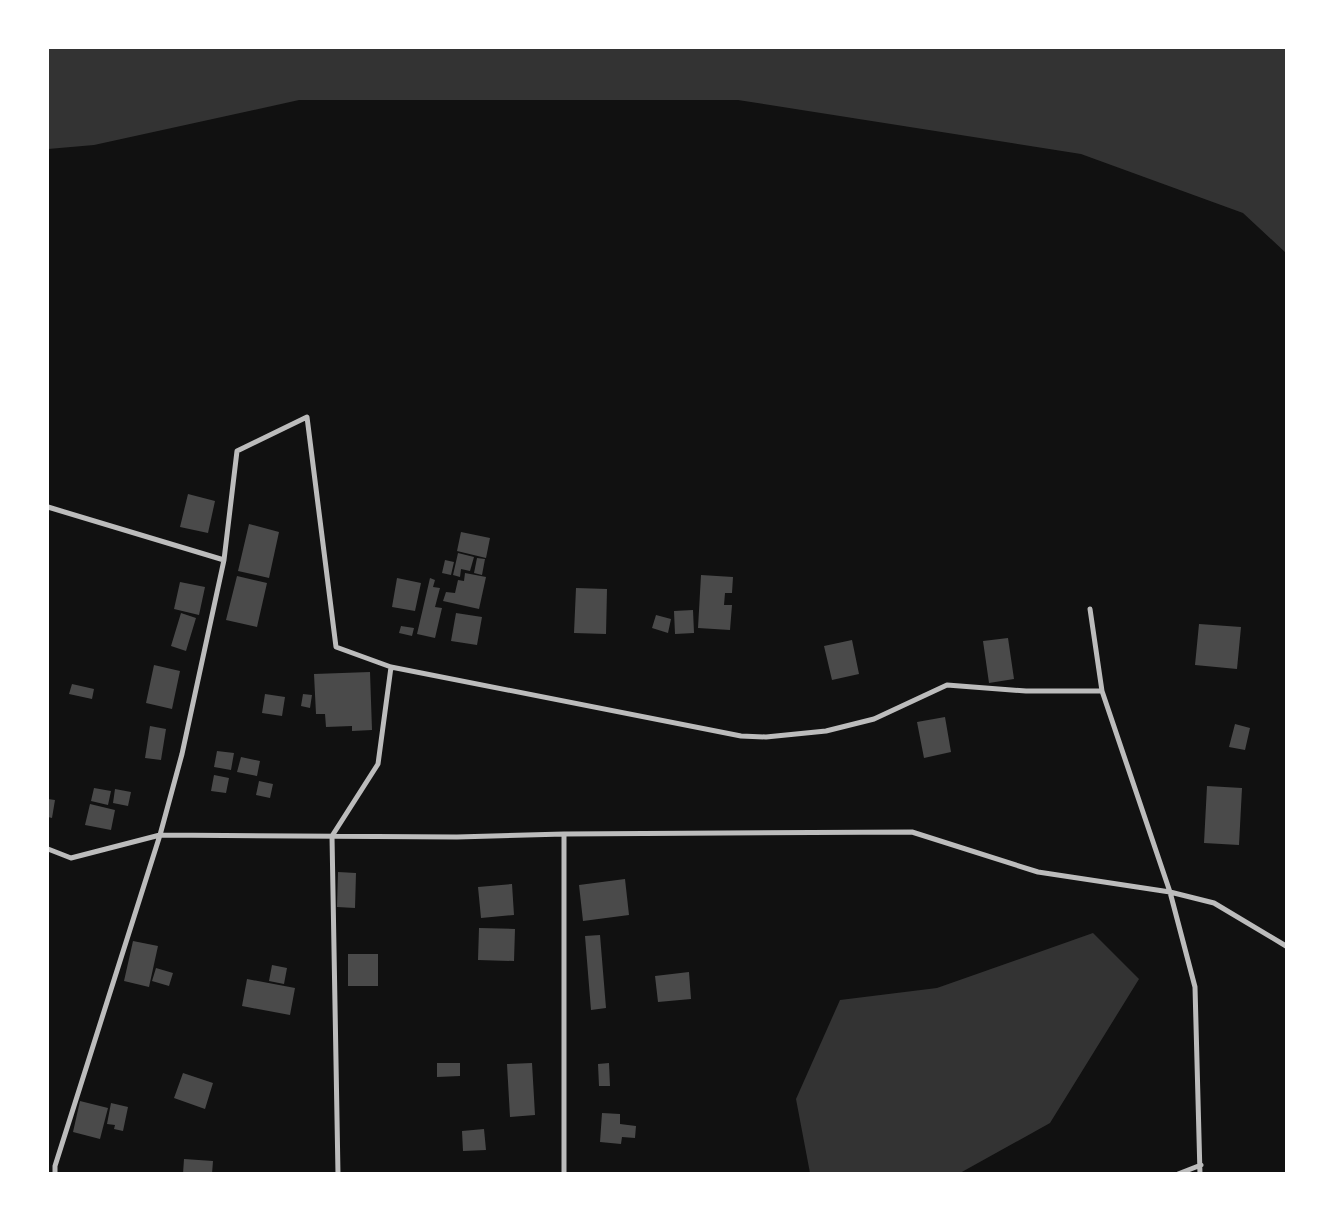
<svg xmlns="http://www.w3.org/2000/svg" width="1334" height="1221" viewBox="0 0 1334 1221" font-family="'Golos Text',sans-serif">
<rect width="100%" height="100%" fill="#111"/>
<path fill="#333" d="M48 48H1286V253L1243 213 1081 154 738 100H299L94 145 48 149Z
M1093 933 1139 979 1050 1123 960 1173H810L796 1099 840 1000 937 988Z"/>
<path fill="#4a4a4a" d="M188 494 215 501 208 533 180 527Z
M249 524 279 532 269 578 238 571Z
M461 532 490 538 486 558 457 551Z
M458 553 474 557 470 571 461 569 460 577 453 575Z
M477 558 485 559 482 575 474 573Z
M445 560 454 562 451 575 442 573Z
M465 573 486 577 479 609 443 601 446 592 455 593 458 580 464 581Z
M701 575 733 577 732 593H725L724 605H732L730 630 698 628Z
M237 576 267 583 257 627 226 620Z
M397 578 421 583 415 611 392 607Z
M430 578 435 580 433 587 440 588 435 607 442 608 435 638 417 634Z
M180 582 205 587 199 615 174 609Z
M576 588 607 589 606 634 574 633Z
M693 610 694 633 675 634 674 611Z
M181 613 196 618 186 651 171 646Z
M456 613 482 617 477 645 451 641Z
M656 615 671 619 668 633 652 628Z
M1199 624 1241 627 1237 669 1195 665Z
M401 626 414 628 412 636 399 633Z
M1008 638 1014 679 989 683 983 641Z
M852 640 859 674 832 680 824 646Z
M154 665 180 671 172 709 146 703Z
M370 672 372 730 352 731V726L326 727 325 714H316L314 674Z
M72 684 94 689 92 699 69 694Z
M265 694 285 697 282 716 262 713Z
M303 694 312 695 310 708 301 706Z
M945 717 951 752 924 758 917 722Z
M1235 724 1250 728 1245 750 1229 747Z
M150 726 166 729 161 760 145 758Z
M217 751 234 753 231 770 214 767Z
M241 757 260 761 257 776 237 772Z
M214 775 229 778 226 793 211 791Z
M259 781 273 784 270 798 256 795Z
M1207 786 1242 788 1239 845 1204 843Z
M94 788 111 791 108 805 91 801Z
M115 789 131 792 128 806 113 803Z
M48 799 55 800 52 818 48 817Z
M90 804 115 810 111 830 85 825Z
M338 872 356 873 355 908 337 907Z
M625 879 629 915 583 921 579 885Z
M512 884 514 915 481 918 478 887Z
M479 928 515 929 514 961 478 960Z
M600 935 606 1008 591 1010 585 936Z
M133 941 158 946 149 987 124 981Z
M348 954H378V986H348Z
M272 965 287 968 284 984 269 981Z
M156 968 173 973 169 986 152 981Z
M689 972 691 999 658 1002 655 976Z
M247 979 295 988 290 1015 242 1006Z
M437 1063H460V1076L437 1077Z
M532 1063 535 1115 510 1117 507 1064Z
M609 1063 610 1086H599L598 1064Z
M183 1073 213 1083 205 1109 174 1098Z
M80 1101 108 1108 100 1139 73 1132Z
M111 1103 128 1107 123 1131 114 1129 115 1125 107 1124Z
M602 1113 620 1114V1124L636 1126 635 1138 622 1137 621 1144 600 1142Z
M484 1129 486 1150 463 1151 462 1131Z
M184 1159 213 1161 212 1174H183Z"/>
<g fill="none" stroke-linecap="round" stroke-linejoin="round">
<path stroke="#bcbcbc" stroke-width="5" d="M48 507 224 560 237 451 307 417 336 647 391 667 741 736 766 737 826 731 874 719 947 685 1026 691H1102
M1090 609 1102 691 1170 892 1214 903 1286 946
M564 834V1174
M48 849 71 858 160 835 457 837 564 834 912 832 1038 872 1170 892 1195 987 1200 1174
M55 1174V1166L160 835 182 754 224 560
M338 1174 332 836 378 764 391 667
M1178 1174 1201 1165"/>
</g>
<rect width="1334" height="1221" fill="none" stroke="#ffffff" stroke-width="98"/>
</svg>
